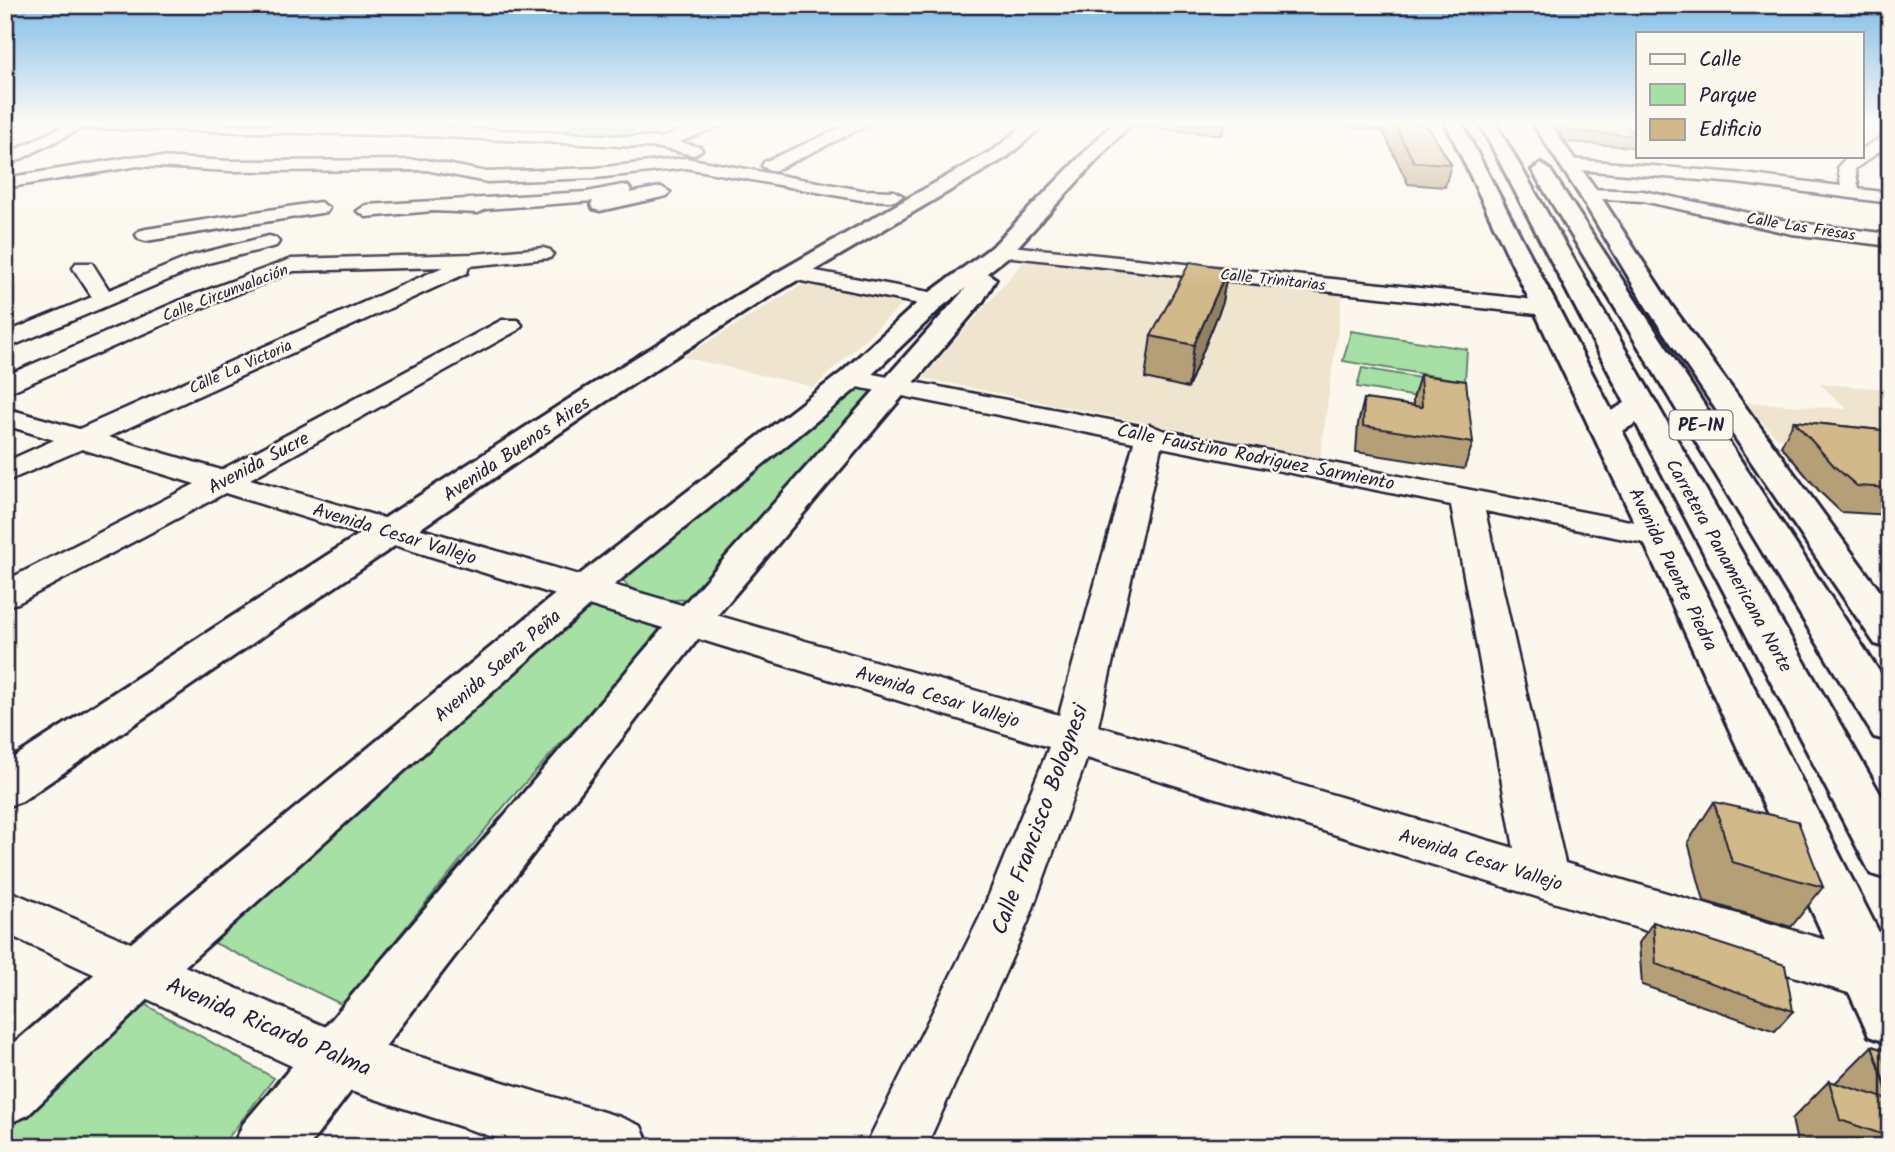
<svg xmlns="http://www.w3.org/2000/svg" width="1895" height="1152" viewBox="0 0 1895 1152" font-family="Kalam,sans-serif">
<rect width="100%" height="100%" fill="#fbf7ec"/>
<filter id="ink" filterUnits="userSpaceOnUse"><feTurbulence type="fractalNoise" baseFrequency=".0143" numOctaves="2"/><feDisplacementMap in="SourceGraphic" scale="14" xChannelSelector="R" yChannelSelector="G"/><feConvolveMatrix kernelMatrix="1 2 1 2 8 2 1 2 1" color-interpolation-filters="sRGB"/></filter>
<g filter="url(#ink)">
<path fill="#efe4ce" d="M1026 259 1343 292 1320 458 923 378Z
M808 281 908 299 814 387 683 357Z
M1820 384 1890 389V445L1778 438 1743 402 1847 409Z"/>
<path fill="#a6e0a5" stroke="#648170" stroke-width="2" d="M578 124H602L635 130 617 137 555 133Z
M1351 331 1467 349 1465 381 1343 361Z
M1362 368 1455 384 1454 403 1357 387Z
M866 387 876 389 691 598C672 603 634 598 623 580L626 575 857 389Z
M580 599 666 627 506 804 343 1005 200 936Z
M139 1001 274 1078 221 1147H5V1125Z"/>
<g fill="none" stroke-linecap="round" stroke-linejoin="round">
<defs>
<path id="minor" d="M5 124H18L5 130Z
M67 124 426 126 660 138 701 124H724L679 142 700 147 702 150 694 155 661 148 426 136 82 128 5 167V155Z
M850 124H870L776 170 770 171 762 166 764 162Z
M1890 132V144L1855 169 1859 189 1890 193V203L1736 183 1568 169 1560 164 1568 159 1736 173 1841 186 1838 167C1844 158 1852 156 1862 156V149Z
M138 156 230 161 426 160 487 172 596 168 686 158 861 190 894 191 903 196 894 201 861 200 686 168 596 178 487 182 426 170 230 171 138 166 5 188V178Z
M622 185 628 186 631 190 629 193 661 187 670 192 667 196 600 211 593 209 591 205 593 201 486 209 478 213 433 211 366 217 357 211 366 205 587 192Z
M1589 189 1643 191 1792 222 1890 234V246L1792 234 1643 201 1583 198 1580 194 1583 190Z
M320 202 329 208 327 212 146 241 139 239 136 235 139 231 146 229Z
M269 236 276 238 279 242 276 246 208 263 5 349V333L92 297 73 268 76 263H92L109 290 194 255Z
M1001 245 1545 301 1553 303 1557 308 1553 313 1545 315 994 255 991 251 994 247Z
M543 248 550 250 553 254 550 258 469 266 467 273 108 437 221 470 502 320H518L522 325 518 330 250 479 1059 715 1134 442 852 386 843 384 839 378 843 372 852 370 1145 427 1150 425 1162 430 1671 529 1676 536 1671 543 1659 546 1485 511 1565 863 1890 959V993L1871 1000 1087 758 1028 922 926 1147H865L980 917 1049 747 225 493 18 603 5 606V581L195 484 82 449 5 482V462L54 440 5 425V408L79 429 443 267 294 271 204 307 5 394V376L188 297 291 259 475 254ZM1161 447 1451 505 1514 848 1098 726Z
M794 267 935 293 943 295 946 300 943 305 935 307 786 278 783 273 786 268Z
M5 889 340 1033 620 1117 641 1126 650 1147H524L335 1086 5 933Z"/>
<path id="major" d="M1026 124H1045L1007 157 757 304 605 402 22 801 5 807V763L583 390 739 294 995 149Z
M1112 124H1130L1009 256 987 273 996 279 983 301 704 631 308 1147H233L243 1124 676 613 966 288 944 305 862 384 598 598 159 989 28 1115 5 1125V1051L119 953 570 582 842 372 926 295 993 246Z
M1446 124H1462L1677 536 1890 954V1044L1869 1036 1641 536Z
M1533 124H1550L1599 194 1671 305 1890 605V648L1875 644 1647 308 1579 194Z"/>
<path id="highway" d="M1480 124H1496L1890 811V880L1871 874 1636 423C1621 432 1611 439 1594 435L1589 428 1594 421 1625 403Z
M1541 164 1550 170 1890 688V741L1874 737 1532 170Z"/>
</defs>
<use href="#minor" stroke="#22223b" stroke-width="5"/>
<use href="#major" stroke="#22223b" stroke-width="6"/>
<use href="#highway" stroke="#22223b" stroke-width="6"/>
<use href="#minor" fill="#fbf7ec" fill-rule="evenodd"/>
<use href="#major" fill="#fbf7ec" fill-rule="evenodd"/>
<use href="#highway" fill="#fbf7ec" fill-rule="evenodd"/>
</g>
<path fill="#b59f76" stroke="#22223b" stroke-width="2" d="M1133 124H1227L1221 135 1133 126Z
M1323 124H1426L1451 164 1445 187 1408 184 1383 131Z
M1553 124H1626L1636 136 1632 147 1566 142Z
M1228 268 1221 307 1188 388 1145 378 1151 336Z
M1420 375 1473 443 1464 469 1356 452 1358 424 1364 399 1413 406V399Z
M1794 421 1890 431V515L1841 512 1820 492 1781 446Z
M1714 802 1823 887 1791 927 1704 901 1688 842Z
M1653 922 1793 1011 1775 1031 1642 985 1639 943Z
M1872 1046 1890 1052V1147H1798L1792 1119 1829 1081 1835 1083Z"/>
<path fill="#938260" stroke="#22223b" stroke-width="2" d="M1222 124H1227L1221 135Z
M1228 268 1221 307 1188 388 1194 345Z"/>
<path fill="#d2b989" stroke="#22223b" stroke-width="2" d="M1394 124H1426L1451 164 1414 162Z
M1564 124H1626L1636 136 1569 131Z
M1190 262 1228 268 1194 345 1151 336Z
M1420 375 1466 381 1473 443 1363 426 1364 399 1422 407Z
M1794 421 1890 431V488L1857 486 1835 467Z
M1714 802 1798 821 1823 887 1732 862Z
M1653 922 1785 965 1793 1011 1656 964Z
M1872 1046 1890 1052V1137L1840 1120 1829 1081 1890 1100Z"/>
</g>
<linearGradient id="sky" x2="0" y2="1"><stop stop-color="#81bde8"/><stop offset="0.43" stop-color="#fdfbf6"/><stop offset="1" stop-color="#fdfbf6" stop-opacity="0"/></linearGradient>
<rect width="1895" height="286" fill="url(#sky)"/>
<g text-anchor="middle" stroke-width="5" stroke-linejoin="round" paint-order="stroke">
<g font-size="16" fill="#22223b" stroke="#fbf7ec">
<text transform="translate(1801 226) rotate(9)" y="6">Calle Las Fresas</text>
<text transform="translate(1273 279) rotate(6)" y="6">Calle Trinitarias</text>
<text transform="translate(225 292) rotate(-21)" y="6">Calle Circunvalación</text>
<text transform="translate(240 366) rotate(-24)" y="6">Calle La Victoria</text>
</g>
<rect fill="#fbf7ec" stroke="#636270" stroke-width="2" x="1669.5" y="410.5" width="63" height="29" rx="5"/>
<g font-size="18" font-weight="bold" fill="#22223b">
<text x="1701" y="431">PE-1N</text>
</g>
<g font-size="19" fill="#22223b" stroke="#fbf7ec">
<text transform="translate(516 448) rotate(-34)" y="7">Avenida Buenos Aires</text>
<text transform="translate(1256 456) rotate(11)" y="7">Calle Faustino Rodriguez Sarmiento</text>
<text transform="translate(258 462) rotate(-28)" y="7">Avenida Sucre</text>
<text transform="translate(395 533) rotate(17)" y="7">Avenida Cesar Vallejo</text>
<text transform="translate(1730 565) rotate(61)" y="7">Carretera Panamericana Norte</text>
<text transform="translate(1674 569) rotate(64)" y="7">Avenida Puente Piedra</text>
<text transform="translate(497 665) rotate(-41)" y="7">Avenida Saenz Peña</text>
<text transform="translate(938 696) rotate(17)" y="7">Avenida Cesar Vallejo</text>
<text transform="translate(1481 859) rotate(17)" y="7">Avenida Cesar Vallejo</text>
</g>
<g font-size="23" fill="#22223b" stroke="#fbf7ec">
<text transform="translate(1039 819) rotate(-70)" y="8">Calle Francisco Bolognesi</text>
<text transform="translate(269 1026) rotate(23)" y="8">Avenida Ricardo Palma</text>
</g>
</g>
<rect width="1895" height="1152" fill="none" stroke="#fbf7ec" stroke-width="28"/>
<rect x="14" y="14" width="1867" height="1124" fill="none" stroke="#22223b" stroke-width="2.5" filter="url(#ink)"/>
<rect x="1636" y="32" width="228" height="126" fill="#fbf7ec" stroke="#a4a2a5" stroke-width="2"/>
<rect x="1650" y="54" width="35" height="10" fill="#fbf7ec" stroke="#a4a2a5" stroke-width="2"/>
<text x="1699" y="66" font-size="21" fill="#22223b">Calle</text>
<rect x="1650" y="84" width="35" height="21" fill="#a6e0a5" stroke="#a4a2a5" stroke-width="2"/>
<text x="1699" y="102" font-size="21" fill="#22223b">Parque</text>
<rect x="1650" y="119" width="35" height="21" fill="#d2b989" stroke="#a4a2a5" stroke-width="2"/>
<text x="1699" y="136" font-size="21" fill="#22223b">Edificio</text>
</svg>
